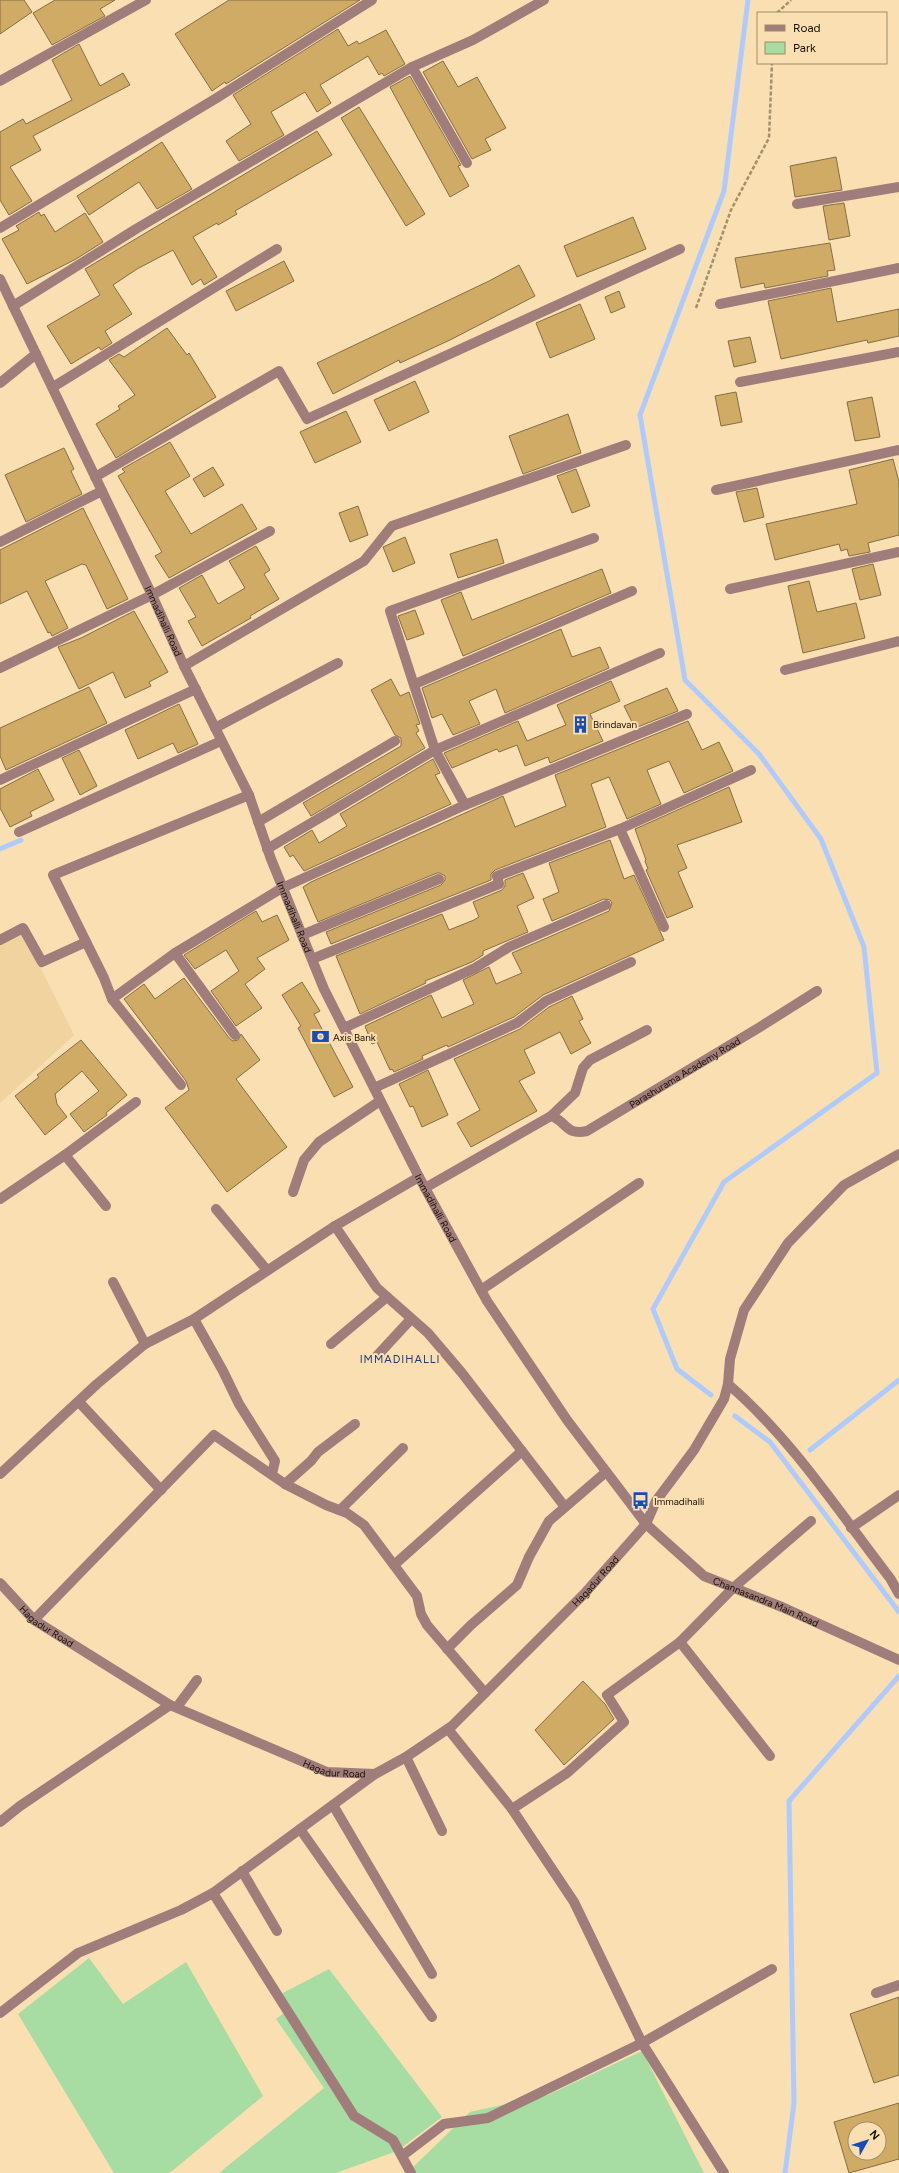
<svg xmlns="http://www.w3.org/2000/svg" width="899" height="2173" viewBox="0 0 899 2173" font-family="Figtree,sans-serif">
<rect width="100%" height="100%" fill="#f9dfb1"/>
<path fill="#f0d39e" d="M23 933 74 1035 0 1103V945Z"/>
<path fill="#a7dca2" d="M89 1958 123 2004 186 1962 263 2096 172 2171 168 2173H114L18 2014Z
M329 1969 442 2117 397 2151 336 2173H219L324 2088 276 2019 291 2008 281 1994Z
M642 2051 704 2173H412L411 2169 470 2112 548 2095Z"/>
<g fill="none" stroke-linecap="round" stroke-linejoin="round">
<path stroke="#afcbfe" stroke-width="5" d="M0 849 21 840
M711 1395 677 1369 653 1309 724 1182 877 1073 864 947 821 839 759 754 685 680 640 415 724 191 748 0
M735 1416 770 1442 899 1612
M810 1450 899 1380
M785 2173 794 2103 789 1801 899 1676"/>
</g>
<path fill="#d0ab66" stroke="#856e44" fill-rule="evenodd" d="M0 0H24L32 12 0 34Z
M55 0H115L100 9 105 16 52 45 33 13Z
M229 0H360L226 84 225 82 212 91 175 34Z
M338 29 348 46 357 41 359 44 386 30 405 64 384 76 382 73 379 75 368 56 320 85 331 103 317 112 305 92 271 112 284 135 239 161 226 141 251 124 233 95Z
M79 44 100 86 123 73 130 85 33 136 41 150 10 167 32 201 9 215 0 200V132L23 119 26 124 72 100 52 60Z
M443 61 458 87 477 77 506 128 485 139 491 150 472 159 423 72Z
M410 76 461 165 458 166 469 186 450 197 390 87Z
M359 107 425 214 406 226 341 118Z
M317 131 332 155 235 211 237 214 218 225 217 223 193 237 217 277 204 285 201 279 192 285 173 250 137 269 113 285 132 314 105 331 112 343 101 350 99 347 71 364 47 326 100 295 85 269Z
M162 142 192 189 157 209 139 182 89 215 77 196Z
M836 157 842 190 795 197 790 166Z
M844 203 850 236 829 240 823 206Z
M39 212 41 216 44 214 55 232 85 213 103 242 76 259 27 284 2 239 19 230 16 226Z
M633 217 646 249 577 277 564 246Z
M830 243 835 270 827 271 828 276 765 288 764 283 741 288 735 258Z
M284 261 294 281 236 311 226 291Z
M519 265 535 296 450 340 400 363 399 360 333 394 317 363 489 281Z
M831 288 837 322 899 309V336L868 343 867 340 781 359 768 301Z
M619 291 625 307 611 313 605 297Z
M580 304 595 339 550 358 536 323Z
M167 328 187 355 189 353 216 397 116 458 96 424 120 409 118 406 135 395 109 360 119 354 124 357Z
M750 337 756 362 734 367 728 341Z
M415 381 429 412 389 431 374 400Z
M736 392 742 422 721 426 715 396Z
M872 397 880 437 855 441 847 402Z
M346 411 361 442 315 463 300 432Z
M568 414 581 453 523 474 509 436Z
M170 442 190 476 165 491 191 534 242 504 257 529 169 578 155 556 162 552 118 476 125 472 122 469Z
M64 448 74 469 71 471 82 494 26 522 5 475Z
M893 459 899 482V535L868 543 870 552 849 556 847 549 841 551 839 544 775 560 766 524 857 504 849 470Z
M213 467 224 485 204 497 193 479Z
M576 469 590 506 572 513 557 476Z
M757 488 764 517 744 522 736 492Z
M358 506 368 535 350 542 339 513Z
M83 508 128 599 107 609 86 565 82 564 45 581 68 628 52 636 50 632 48 633 27 591 0 604V550Z
M405 537 415 563 393 572 383 547Z
M497 539 504 563 458 578 450 554Z
M256 546 270 570 264 574 279 599 250 616 251 618 202 646 188 621 196 617 179 588 202 575 218 604 245 588 229 561Z
M873 564 881 595 860 600 852 569Z
M602 569 611 593 463 656 441 600 461 592 472 620Z
M809 581 817 612 856 603 865 638 803 653 788 586Z
M415 610 424 634 407 640 398 616Z
M134 611 168 672 149 682 151 686 125 698 113 672 79 689 58 647 81 638Z
M561 629 572 657 600 647 609 668 505 713 496 689 469 701 480 724 453 735 442 714 432 718 422 688Z
M391 679 400 696 409 692 420 724 416 725 419 731 416 733 425 748 311 816 303 803 401 746V738L395 735 371 690Z
M611 681 620 701 590 714 603 741 550 763 548 757 525 766 517 745 499 752 497 749 452 768 444 753 518 721 527 741 566 725 557 705Z
M89 687 107 723 6 770 0 756V728Z
M667 688 678 711 635 728 624 706Z
M179 704 198 744 178 753 173 743 138 759 125 730Z
M688 721 702 750 719 742 733 771 684 793 669 761 647 770 661 804 627 819 609 777 591 784 606 827 495 870 491 874V880L331 944 326 932 441 885 445 880V876L440 873H437L318 922 303 887 311 882 503 796 515 827 566 806 555 775Z
M79 750 97 786 80 795 62 758Z
M433 759 440 773 435 775 451 804 304 871 293 855 290 857 284 847 312 830 319 843 347 826 340 814Z
M38 769 54 800 30 812 32 816 10 827 0 808V789Z
M729 787 742 822 677 845 687 868 678 872 693 907 667 918 646 870 648 869 645 861 646 860 635 829Z
M610 840 624 879 634 875 664 940 543 995 514 1017 448 1047 447 1045 422 1056 423 1059 394 1072 392 1069 390 1070 377 1042 372 1044 365 1026 431 995 442 1018 474 1004 463 980 489 967 496 984 522 973 512 953 609 911 612 903 610 900 604 899 552 921 543 899 559 892 549 863Z
M523 873 534 898 517 906 528 932 483 951V955L472 962 425 981 426 983 360 1014 336 956 442 914 449 930 474 920 479 917 473 902 502 890 505 886V880Z
M256 911 262 922 277 915 289 940 257 958 265 969 245 984 262 1008 236 1026 211 991 239 971 226 950 195 969 184 955Z
M184 978 230 1039 233 1041 238 1040 241 1034 260 1060 236 1079 287 1147 227 1192 165 1108 189 1090 186 1081 124 999 144 984 155 999Z
M302 982 320 1011 314 1014 353 1087 334 1097 298 1028 301 1026 282 995Z
M572 996 583 1019 579 1021 591 1043 571 1054 560 1032 524 1050 535 1073 519 1081 537 1111 471 1147 457 1123 480 1110 454 1059 520 1029 549 1007Z
M81 1040 127 1095 106 1113 107 1115 84 1132 70 1114 99 1091 82 1071 55 1094 57 1104 67 1117 45 1135 15 1096 39 1077 37 1075 58 1058Z
M428 1070 448 1115 422 1127 413 1106 410 1107 399 1084Z
M583 1681 605 1704 614 1719 564 1765 535 1730Z
M899 1997V2075L874 2083 850 2014Z
M899 2103V2159L849 2173 834 2122ZM855 2129H879V2153H855Z"/>
<g fill="none" stroke-linecap="round" stroke-linejoin="round">
<path stroke="#a3906e" stroke-width="2.5" stroke-dasharray="4 2" stroke-linecap="butt" d="M777 13 791 0
M696 308 731 210 769 138 772 63"/>
<g stroke="#a07d7b" stroke-width="10">
<path d="M412 67 467 163"/>
<path d="M0 81 146 0"/>
<path d="M797 204 899 187"/>
<path d="M0 228 215 99 372 0"/>
<path id="s1" d="M0 279 152 595 184 666 249 795 271 859 324 989 419 1177 487 1301 567 1420 646 1524 704 1576 782 1607 899 1660"/>
<path d="M720 304 899 268"/>
<path d="M13 306 136 229 412 67 473 40 544 0"/>
<path d="M740 382 899 352"/>
<path d="M0 383 36 354"/>
<path d="M53 387 277 249"/>
<path d="M95 477 279 371 307 419 680 249"/>
<path d="M716 490 899 450"/>
<path d="M0 542 102 491"/>
<path d="M730 589 899 552"/>
<path d="M184 666 364 561 392 526 626 445"/>
<path d="M0 668 152 595 270 531"/>
<path d="M785 670 899 641"/>
<path d="M415 684 632 591"/>
<path d="M215 728 338 663"/>
<path d="M0 780 196 689"/>
<path d="M249 795 53 875 104 978 112 999 175 953 282 888 465 805 687 714"/>
<path d="M465 805 435 750 390 611 594 538"/>
<path d="M258 822 395 741"/>
<path d="M620 829 664 927"/>
<path d="M19 832 221 741"/>
<path d="M267 849 435 750 660 653"/>
<path d="M302 935 439 879"/>
<path d="M0 940 23 928 42 962 86 942"/>
<path d="M175 953 235 1035"/>
<path d="M312 959 499 884 497 876 620 829 751 770"/>
<path d="M112 999 181 1085"/>
<path d="M344 1028 475 968 509 947 606 905"/>
<path d="M374 1088 517 1023 546 1001 631 962"/>
<path d="M551 1116 575 1093 583 1068 590 1060 647 1030"/>
<path d="M65 1155 106 1206"/>
<path id="s2" d="M425 1188 551 1116C567 1121 565 1136 587 1131L760 1027 817 991"/>
<path d="M293 1192 304 1160 319 1142 380 1101"/>
<path d="M0 1199 65 1155 136 1102"/>
<path d="M216 1209 266 1269"/>
<path d="M335 1226 377 1288 428 1333 462 1373 565 1507"/>
<path d="M113 1282 145 1344"/>
<path d="M481 1290 639 1183"/>
<path d="M194 1319 223 1371 239 1404 275 1461 272 1474"/>
<path d="M331 1344 387 1297"/>
<path d="M375 1358 411 1319"/>
<path d="M728 1384C792 1439 839 1512 890 1578L899 1594"/>
<path d="M79 1402 161 1490"/>
<path d="M0 1474 97 1384 145 1344 194 1319 335 1226 419 1177"/>
<path d="M285 1484 311 1461 318 1452 355 1424"/>
<path d="M340 1510 403 1448"/>
<path d="M851 1528 899 1495"/>
<path d="M394 1565 522 1451"/>
<path id="s3" d="M0 1583 34 1620 170 1705 327 1772 375 1774 406 1757 452 1726 584 1594 646 1524 656 1501 694 1450 724 1399 728 1384 730 1359 744 1310 788 1243 844 1185 899 1154"/>
<path d="M34 1620 214 1435 285 1484 326 1505 347 1513 364 1525 417 1596 421 1614 427 1625 485 1693"/>
<path d="M680 1642 770 1756"/>
<path d="M447 1649 471 1625 517 1585 529 1557 549 1521 606 1472"/>
<path d="M177 1707 197 1680"/>
<path d="M448 1729 512 1809 574 1902 642 2043 724 2173"/>
<path d="M406 1757 442 1831"/>
<path d="M333 1805 432 1974"/>
<path d="M512 1809 567 1773 624 1722 607 1695 680 1642 733 1588 811 1521"/>
<path d="M0 1822 20 1806 170 1705"/>
<path d="M300 1829 432 2017"/>
<path d="M242 1871 277 1931"/>
<path d="M213 1893 354 2116 393 2140 411 2173"/>
<path d="M876 1993 899 1985"/>
<path d="M0 2013 78 1953 181 1910 213 1893 375 1774"/>
<path d="M402 2156 444 2124 488 2118 642 2043 772 1969"/>
</g>
</g>
<defs>
<symbol id="building-bare" viewBox="-9 -9 18 18"><path d="M-4-6H4V6H1V3H-1V6H-4ZM-2.5-4.3h1.7v1.8h-1.7ZM.8-4.3h1.7v1.8H.8ZM-2.5-1h1.7V.8h-1.7ZM.8-1h1.7V.8H.8Z" fill="#184db9" stroke="#f9dfb1" stroke-width="2.5" paint-order="stroke"/></symbol>
<symbol id="bank-bare" viewBox="-9 -9 18 18"><path d="M-6-4H6V4H-6ZM0-2.3a2.3 2.3 0 1 0 0 4.6a2.3 2.3 0 1 0 0-4.6Z" fill="#184db9" stroke="#f9dfb1" stroke-width="2.5" paint-order="stroke"/></symbol>
<symbol id="bus-bare" viewBox="-9 -9 18 18"><path d="M-5-6H5V4H4V6H2V4H-2V6H-4V4H-5ZM-3.5-4V0h7V-4ZM-3.5 1.2v1.5H-2V1.2ZM2 1.2v1.5H3.5V1.2Z" fill="#184db9" stroke="#f9dfb1" stroke-width="2.5" paint-order="stroke"/></symbol>
</defs>
<g fill-rule="evenodd">
<use href="#building-bare" x="568" y="712" width="25" height="25"/>
<use href="#bank-bare" x="308" y="1024" width="25" height="25"/>
<use href="#bus-bare" x="628" y="1488" width="25" height="25"/>
</g>
<g text-anchor="middle" stroke-width="4" stroke-linejoin="round" paint-order="stroke">
<g font-size="10" fill="#191102" stroke="#f9dfb1">
<text dy="4" stroke="none"><textPath href="#s1" startOffset="379">Immadihalli Road</textPath></text>
<text dy="4" stroke="none"><textPath href="#s1" startOffset="703">Immadihalli Road</textPath></text>
<text dy="4" stroke="none"><textPath href="#s2" startOffset="300">Parashurama Academy Road</textPath></text>
<text dy="4" stroke="none"><textPath href="#s1" startOffset="1027">Immadihalli Road</textPath></text>
<text dy="4" stroke="none"><textPath href="#s3" startOffset="724">Hagadur Road</textPath></text>
<text dy="4" stroke="none"><textPath href="#s1" startOffset="1552">Channasandra Main Road</textPath></text>
<text dy="4" stroke="none"><textPath href="#s3" startOffset="64">Hagadur Road</textPath></text>
<text dy="4" stroke="none"><textPath href="#s3" startOffset="388">Hagadur Road</textPath></text>
</g>
<g font-size="10" fill="#191102" stroke="#f9dfb1" text-anchor="start">
<text x="593" y="728">Brindavan</text>
<text x="333" y="1041">Axis Bank</text>
<text x="654" y="1505">Immadihalli</text>
</g>
<g font-size="11" letter-spacing="1" fill="#1f3a71" stroke="#f9dfb1">
<text x="400" y="1363">IMMADIHALLI</text>
</g>
</g>
<rect x="757" y="12" width="130" height="52" fill="#f9dfb1" stroke="#9f8d6b"/>
<rect x="765" y="25" width="20" height="6" fill="#a07d7b" stroke="#9f8d6b"/>
<text x="793" y="32" font-size="12" fill="#191102">Road</text>
<rect x="765" y="42" width="20" height="12" fill="#a7dca2" stroke="#9f8d6b"/>
<text x="793" y="52" font-size="12" fill="#191102">Park</text>
<g transform="translate(867 2141) rotate(51)"><circle r="19" fill="#f9dfb1" stroke="#9f8d6b"/>
<path d="M0-3L7 15L0 10L-7 15Z" fill="#184db9"/>
<text y="-6" font-size="11" font-weight="bold" text-anchor="middle" fill="#191102">N</text>
</g>
</svg>
